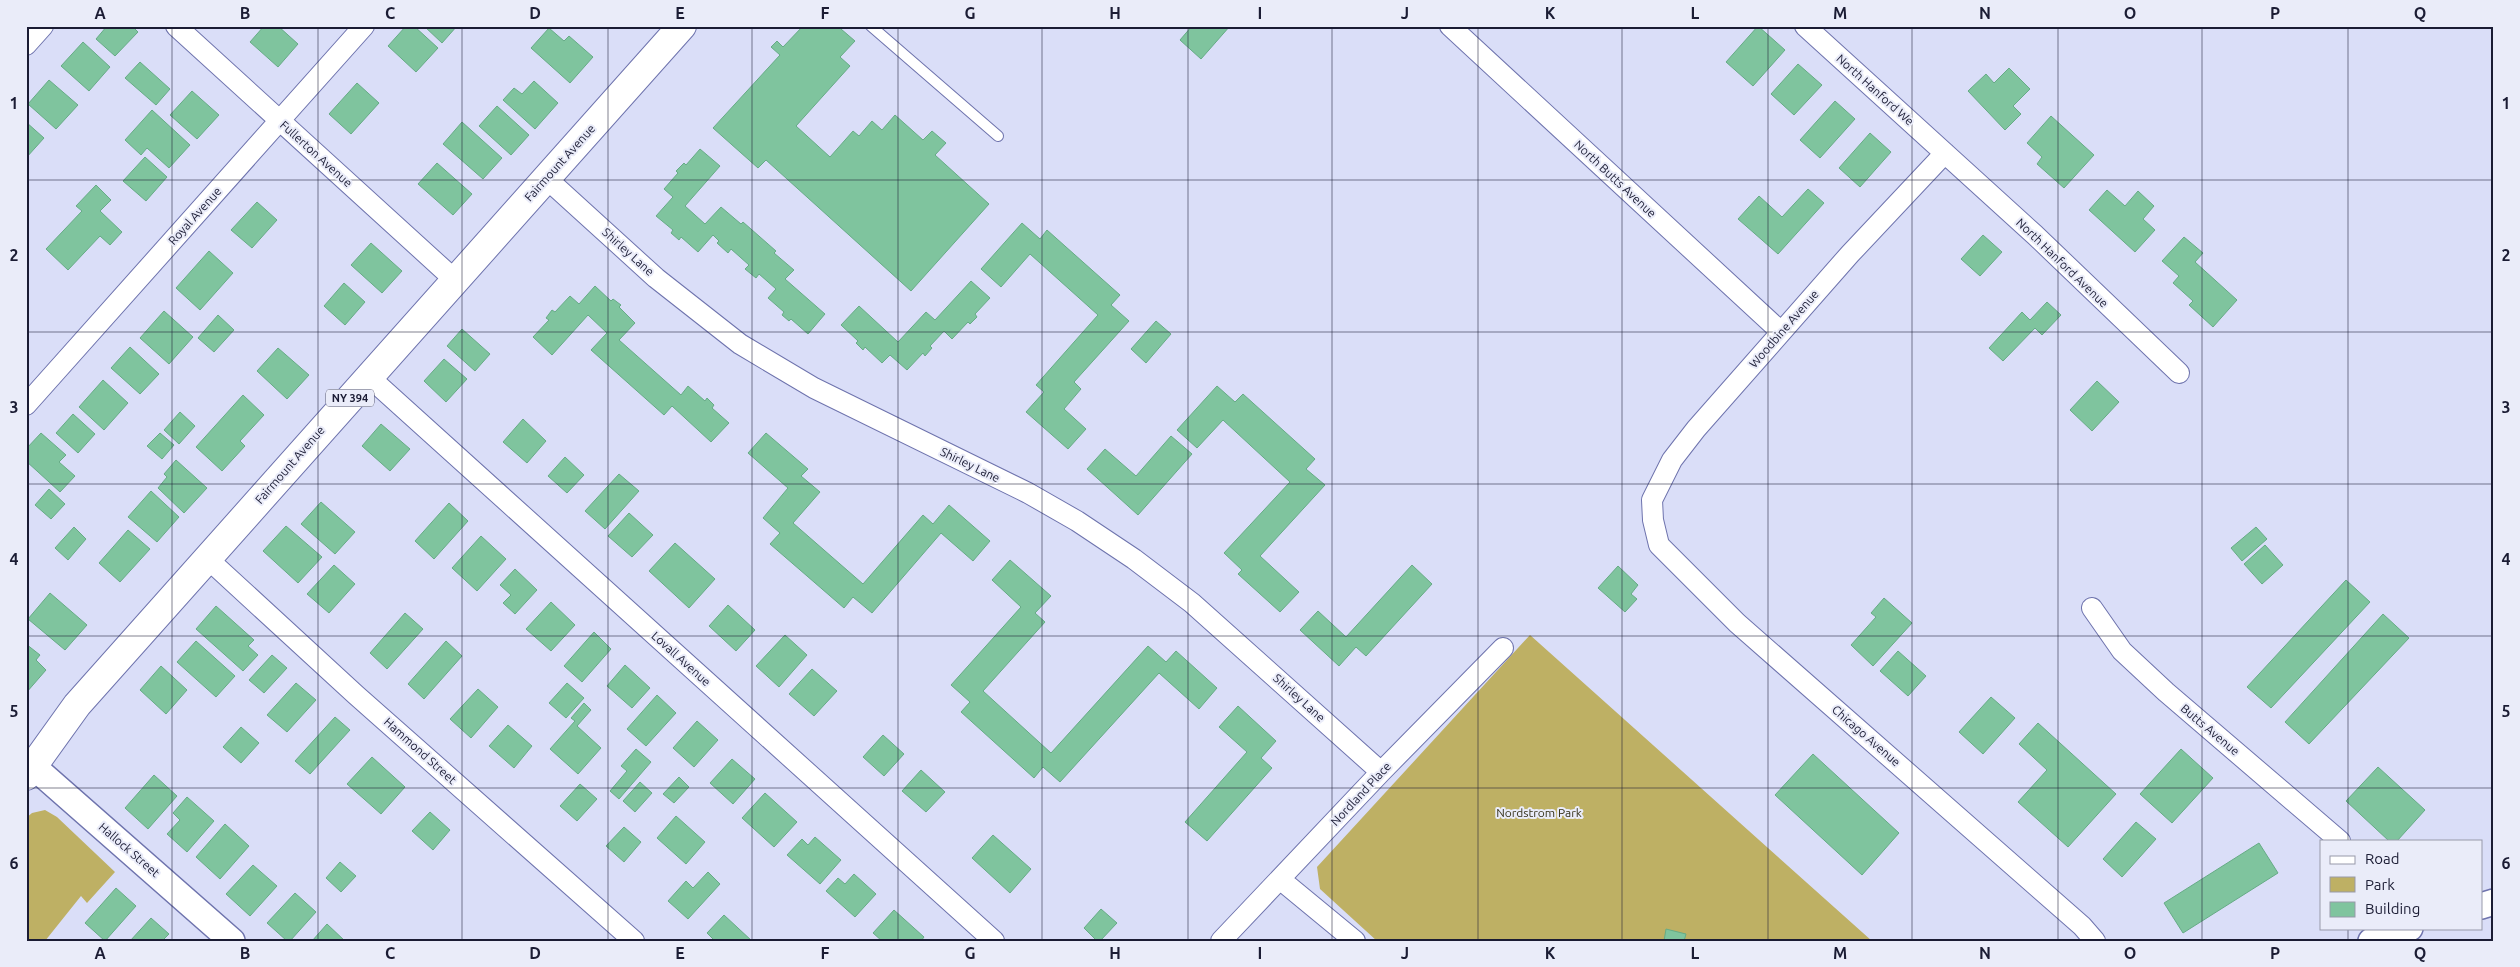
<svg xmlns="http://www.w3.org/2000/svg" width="2520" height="967" viewBox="0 0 2520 967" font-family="Ubuntu,sans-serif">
<rect width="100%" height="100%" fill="#dadef8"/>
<path fill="#beb064" d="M1530 635 1872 941H1377L1320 889 1317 867Z
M45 810 57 817 115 872 87 903 81 896 45 941H27L26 818 32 813Z"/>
<path fill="#7fc49e" stroke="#66ab86" d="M107 26H132L138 32 115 56 96 39Z
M264 26H278L298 44 278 67 250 42Z
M406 26H414L438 48 416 72 388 46Z
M424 26H457L442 43Z
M803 26H844L841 29 855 41 840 57 850 66 796 126 830 157 853 131 859 136 872 121 882 130 895 115 923 140 932 131 946 143 935 155 989 204 911 291 766 160 758 168 713 128 780 55 771 47 777 41 783 47Z
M1192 26H1230L1201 59 1180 40Z
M1758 26 1785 50 1753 86 1726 62Z
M549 28 564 41 569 36 593 57 570 83 531 48Z
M83 42 110 67 89 91 61 66Z
M140 62 170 89 156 105 125 78Z
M1798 64 1822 85 1794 115 1771 94Z
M2009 68 2030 89 2013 106 2021 114 2005 130 1968 91 1986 74 1994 83Z
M49 80 78 105 56 129 28 104Z
M534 81 558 103 535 129 503 100 514 88 522 94Z
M357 83 379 103 351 134 329 114Z
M192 91 219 115 197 139 170 115Z
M1835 101 1855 119 1820 158 1800 140Z
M497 106 529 135 511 155 479 126Z
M152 110 190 145 169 168 147 148 141 155 125 140Z
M2051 116 2094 155 2064 188 2037 164 2042 157 2027 143Z
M26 122 44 138 26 158Z
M462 122 502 158 483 179 443 144Z
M1870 133 1891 152 1860 187 1839 168Z
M700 149 720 166 685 206 705 224 721 207 741 224 743 222 776 251 774 253 794 270 785 279 825 314 808 334 791 319 789 321 782 315 784 312 768 298 776 289 759 274 756 278 745 269 749 265 731 249 728 253 717 243 719 241 713 235 698 252 681 237 679 240 671 233 673 230 656 216 673 197 664 189 678 173 676 171 684 163 686 165Z
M145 157 167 177 146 201 123 181Z
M437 163 472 194 453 215 418 184Z
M96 185 111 200 100 211 122 232 110 245 100 236 68 270 46 249 82 211 76 206Z
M1808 189 1824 203 1778 254 1738 219 1759 196 1782 217Z
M2107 190 2125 206 2138 191 2154 206 2143 219 2155 230 2135 252 2089 210Z
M257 202 277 220 252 248 231 230Z
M1022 223 1040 239 1047 230 1120 295 1111 305 1129 321 1074 382 1081 389 1064 409 1086 429 1068 449 1026 412 1044 392 1036 385 1098 315 1030 254 1001 287 981 269Z
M1983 235 2002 252 1980 276 1961 259Z
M2184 237 2203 253 2195 262 2237 300 2213 327 2189 305 2193 301 2173 283 2179 276 2162 261Z
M371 243 402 271 382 293 351 265Z
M209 251 233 273 200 310 176 288Z
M971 281 990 298 975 314 977 317 970 324 968 322 952 339 944 331 930 346 932 348 925 356 923 353 907 370 890 355 882 363 865 347 863 350 856 343 858 341 841 325 859 306 898 342 926 312 935 320Z
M344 283 365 302 345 325 324 306Z
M595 286 611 301 613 299 621 305 619 307 635 323 619 340 681 395 688 386 705 401 707 398 714 405 712 408 729 423 711 442 672 406 664 415 591 350 607 333 588 315 552 355 533 337 549 320 546 318 552 310 555 312 570 296 579 304Z
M2047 302 2061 315 2042 335 2035 328 2003 361 1989 348 2022 312 2030 320Z
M164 311 193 337 169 364 140 338Z
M218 315 234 330 214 352 198 338Z
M1156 321 1171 334 1146 363 1131 349Z
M462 329 490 354 475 371 447 346Z
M130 347 159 374 140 394 111 368Z
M278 348 309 375 287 399 257 371Z
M444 359 467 379 446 402 424 381Z
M103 380 128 403 104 430 79 407Z
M2097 381 2119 402 2092 431 2070 410Z
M1217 386 1235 402 1243 394 1315 459 1306 469 1325 485 1260 556 1299 592 1280 612 1238 574 1242 570 1224 553 1290 482 1223 420 1197 448 1177 430Z
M243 395 264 415 240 441 245 446 222 471 196 447Z
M180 412 195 426 179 444 164 430Z
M73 414 95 434 78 453 56 433Z
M523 419 546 441 527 463 503 442Z
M381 424 410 449 390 471 362 446Z
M41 433 66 455 59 462 75 476 60 492 26 461V449Z
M160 433 174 445 162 459 147 446Z
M766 433 808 469 801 476 820 492 793 523 863 584 923 515 933 524 949 505 990 541 973 561 941 533 872 613 853 597 844 608 770 544 780 533 763 518 788 488 748 453Z
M1171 436 1192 454 1138 515 1087 469 1105 449 1136 476Z
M565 457 584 475 567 493 548 476Z
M176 460 207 488 184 513 158 488 167 477 164 474Z
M619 474 639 491 605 529 585 511Z
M49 489 65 504 51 519 35 505Z
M151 491 179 517 157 542 128 517Z
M321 502 355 532 335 554 301 524Z
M449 503 468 521 434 559 415 541Z
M629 513 653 535 632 557 608 536Z
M286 526 322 557 298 583 263 551Z
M74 527 86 539 68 560 55 548Z
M2256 527 2267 539 2242 561 2231 548Z
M128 530 150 549 120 582 99 563Z
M481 536 506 559 477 591 452 568Z
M675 543 715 579 689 608 649 571Z
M2265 545 2283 565 2262 584 2244 564Z
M1010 560 1051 596 1035 613 1045 622 983 691 1051 753 1148 646 1166 662 1176 651 1217 688 1199 709 1159 673 1060 782 1043 767 1034 778 961 712 970 702 951 685 1021 607 992 580Z
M334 565 355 584 329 613 307 594Z
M1412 565 1432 584 1366 656 1356 647 1339 666 1300 630 1318 611 1346 637Z
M1618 566 1638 585 1631 594 1637 599 1625 612 1598 588Z
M515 569 537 590 515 614 503 603 511 595 500 585Z
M2346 580 2370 602 2271 708 2247 687Z
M50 593 87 625 65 650 28 619Z
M1884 598 1912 623 1873 666 1851 645 1876 617 1871 613Z
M551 602 575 625 551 651 526 629Z
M728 605 755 630 736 651 709 626Z
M216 606 254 640 248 646 258 655 243 671 196 629Z
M405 613 423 629 387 669 370 653Z
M2383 614 2409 638 2309 744 2285 722Z
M594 632 611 649 582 682 564 666Z
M785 635 807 655 779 687 756 666Z
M196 641 235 676 216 697 177 662Z
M446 641 462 656 424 699 408 684Z
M26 644 40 655 36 660 46 670 26 693Z
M1898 651 1926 676 1908 696 1880 671Z
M272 655 287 668 264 693 249 680Z
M625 665 650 688 632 708 607 686Z
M161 666 187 690 166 714 140 690Z
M812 669 837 691 814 716 789 694Z
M296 683 316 700 287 732 267 715Z
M567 683 584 698 566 718 549 703Z
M478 689 498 707 471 738 450 719Z
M657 695 676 713 646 746 627 729Z
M1991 697 2015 718 1983 754 1959 732Z
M584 703 591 710 577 726 601 748 578 774 550 749 575 721 571 718Z
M1238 706 1276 741 1261 758 1272 768 1207 841 1185 822 1247 752 1219 727Z
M335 717 350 730 310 774 295 761Z
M697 721 718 740 694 767 673 748Z
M2038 723 2116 794 2068 847 2018 802 2047 770 2019 744Z
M508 725 532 746 514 768 489 746Z
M241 727 259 743 241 763 223 747Z
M883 735 904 754 884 776 863 757Z
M636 749 651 762 619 799 610 791 627 771 621 766Z
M2181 749 2213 778 2172 823 2140 794Z
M1813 754 1899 833 1862 875 1775 795Z
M372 757 405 787 381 814 347 784Z
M732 759 755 779 733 804 710 783Z
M2378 767 2425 810 2397 841H2389L2346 801Z
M921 770 945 792 926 812 902 791Z
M154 775 177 796 148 829 125 808Z
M679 777 689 787 674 803 663 794Z
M640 782 652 793 635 812 623 801Z
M580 784 597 799 577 821 560 806Z
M765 793 797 822 774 847 742 818Z
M187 797 214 821 187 852 167 834 180 820 173 813Z
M430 812 450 830 433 850 412 831Z
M676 816 705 842 686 864 657 838Z
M2136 822 2156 839 2122 877 2103 859Z
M225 824 249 846 220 879 196 857Z
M624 827 641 842 624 862 606 846Z
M993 835 1031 869 1010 893 972 858Z
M815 837 841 860 820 884 787 855 802 839 808 845Z
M2259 843 2278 873 2183 933 2164 903Z
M340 862 356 876 341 892 326 878Z
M253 865 277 886 250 916 226 894Z
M708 872 720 884 688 919 668 901 686 881 693 888Z
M854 874 876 894 855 917 826 891 838 878 845 884Z
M116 888 136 906 105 941 85 923Z
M295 893 316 912 290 941H287L267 923Z
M1101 909 1117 923 1100 941H1097L1084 928Z
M894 910 924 937 921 941H882L873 933Z
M724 915 752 941H715L707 933Z
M151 918 169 934 162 941H130Z
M327 924 345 941H312Z
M1666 929 1686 934 1684 941H1664Z"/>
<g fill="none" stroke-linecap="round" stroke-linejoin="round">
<defs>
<path id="service" d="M871 26 998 136"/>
<path id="minor" d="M176 26 456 281
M1450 26 1781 332
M1805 26 2035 235 2179 373
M26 45 43 26
M1945 153 1850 254 1696 429 1672 460 1652 500 1653 520 1659 545 1737 623 2082 926 2095 941
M546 178 656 278 740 344 814 388 1028 493 1077 521 1134 559 1192 603 1381 772
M368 376 994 941
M26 405 364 26
M208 559 356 695 634 941
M2092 608 2122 651 2166 692 2340 841
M1281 880 1355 941
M1221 941 1381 772 1503 648"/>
<path id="tertiary" d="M26 760 232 941
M2481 906 2494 902
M2371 941 2410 928"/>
<path id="primary" d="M26 776 77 705 682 26"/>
</defs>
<use href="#service" stroke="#6e73ad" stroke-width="12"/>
<use href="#minor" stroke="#6e73ad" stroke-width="22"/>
<use href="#tertiary" stroke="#6e73ad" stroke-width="28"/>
<use href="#primary" stroke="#6e73ad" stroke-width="30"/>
<use href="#service" stroke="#fff" stroke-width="10"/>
<use href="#minor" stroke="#fff" stroke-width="20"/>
<use href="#tertiary" stroke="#fff" stroke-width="25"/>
<use href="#primary" stroke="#fff" stroke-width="28"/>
</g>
<path fill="none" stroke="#1b1c34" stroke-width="1" stroke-opacity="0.55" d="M172 26V941M318 26V941M462 26V941M608 26V941M752 26V941M898 26V941M1042 26V941M1188 26V941M1332 26V941M1478 26V941M1622 26V941M1768 26V941M1912 26V941M2058 26V941M2202 26V941M2348 26V841M26 180H2494M26 332H2494M26 484H2494M26 636H2494M26 788H2494M2348 928V941"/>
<g text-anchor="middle" stroke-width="4" stroke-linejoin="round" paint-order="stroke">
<rect fill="#eaecf9" stroke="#595a6f" stroke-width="1" x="326" y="389.5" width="48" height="17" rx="4"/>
<g font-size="11" font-weight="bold" fill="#1b1c34">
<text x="350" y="402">NY 394</text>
</g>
<g font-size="12" fill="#1b1c34" stroke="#eaecf9">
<text transform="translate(1875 90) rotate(42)" y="4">North Hanford We</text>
<text transform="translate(316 154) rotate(42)" y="4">Fullerton Avenue</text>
<text transform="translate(560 163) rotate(-48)" y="4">Fairmount Avenue</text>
<text transform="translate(1615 179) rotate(43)" y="4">North Butts Avenue</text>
<text transform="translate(195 216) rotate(-48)" y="4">Royal Avenue</text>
<text transform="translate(628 252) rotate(42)" y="4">Shirley Lane</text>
<text transform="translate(2062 263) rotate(44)" y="4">North Hanford Avenue</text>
<text transform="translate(1784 329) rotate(-49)" y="4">Woodbine Avenue</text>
<text transform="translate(290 465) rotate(-49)" y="4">Fairmount Avenue</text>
<text transform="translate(970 465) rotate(26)" y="4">Shirley Lane</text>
<text transform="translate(681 659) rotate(42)" y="4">Lovall Avenue</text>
<text transform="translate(1299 698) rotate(42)" y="4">Shirley Lane</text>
<text transform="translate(2210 730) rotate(40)" y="4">Butts Avenue</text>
<text transform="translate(1866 736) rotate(41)" y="4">Chicago Avenue</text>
<text transform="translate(420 751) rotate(42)" y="4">Hammond Street</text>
<text transform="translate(1361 794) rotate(-47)" y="4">Nordland Place</text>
<text transform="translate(129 850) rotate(41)" y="4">Hallock Street</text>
</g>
<g font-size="12" fill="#332f17" stroke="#eaecf9">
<text x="1539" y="817">Nordstrom Park</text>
</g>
</g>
<rect width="2520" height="967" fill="none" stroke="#eaecf9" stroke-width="55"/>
<rect x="2320" y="840" width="162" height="90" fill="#eaecf9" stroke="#9799aa"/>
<rect x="2330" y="856" width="25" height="8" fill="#ffffff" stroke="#9799aa"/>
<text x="2365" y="864" font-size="15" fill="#1b1c34">Road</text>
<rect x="2330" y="877" width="25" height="15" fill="#beb064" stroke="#9799aa"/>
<text x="2365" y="890" font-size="15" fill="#1b1c34">Park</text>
<rect x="2330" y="902" width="25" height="15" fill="#7fc49e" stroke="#9799aa"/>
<text x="2365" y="914" font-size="15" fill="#1b1c34">Building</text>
<rect x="28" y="28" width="2464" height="912" fill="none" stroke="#1b1c34" stroke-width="2"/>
<g font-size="16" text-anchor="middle" font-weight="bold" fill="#1b1c34">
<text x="100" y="19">A</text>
<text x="245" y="19">B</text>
<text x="390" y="19">C</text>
<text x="535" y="19">D</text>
<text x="680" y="19">E</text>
<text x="825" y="19">F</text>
<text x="970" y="19">G</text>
<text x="1115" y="19">H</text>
<text x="1260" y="19">I</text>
<text x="1405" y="19">J</text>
<text x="1550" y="19">K</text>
<text x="1695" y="19">L</text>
<text x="1840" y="19">M</text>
<text x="1985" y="19">N</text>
<text x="2130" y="19">O</text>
<text x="2275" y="19">P</text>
<text x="2420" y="19">Q</text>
<text x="14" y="109">1</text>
<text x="2506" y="109">1</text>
<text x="14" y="261">2</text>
<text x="2506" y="261">2</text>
<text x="14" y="413">3</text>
<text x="2506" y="413">3</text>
<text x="14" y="565">4</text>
<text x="2506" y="565">4</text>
<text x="14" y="717">5</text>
<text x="2506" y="717">5</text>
<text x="14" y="869">6</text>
<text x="2506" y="869">6</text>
<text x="100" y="959">A</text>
<text x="245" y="959">B</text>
<text x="390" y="959">C</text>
<text x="535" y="959">D</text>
<text x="680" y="959">E</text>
<text x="825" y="959">F</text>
<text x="970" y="959">G</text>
<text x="1115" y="959">H</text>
<text x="1260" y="959">I</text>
<text x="1405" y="959">J</text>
<text x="1550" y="959">K</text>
<text x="1695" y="959">L</text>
<text x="1840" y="959">M</text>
<text x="1985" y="959">N</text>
<text x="2130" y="959">O</text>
<text x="2275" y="959">P</text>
<text x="2420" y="959">Q</text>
</g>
</svg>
